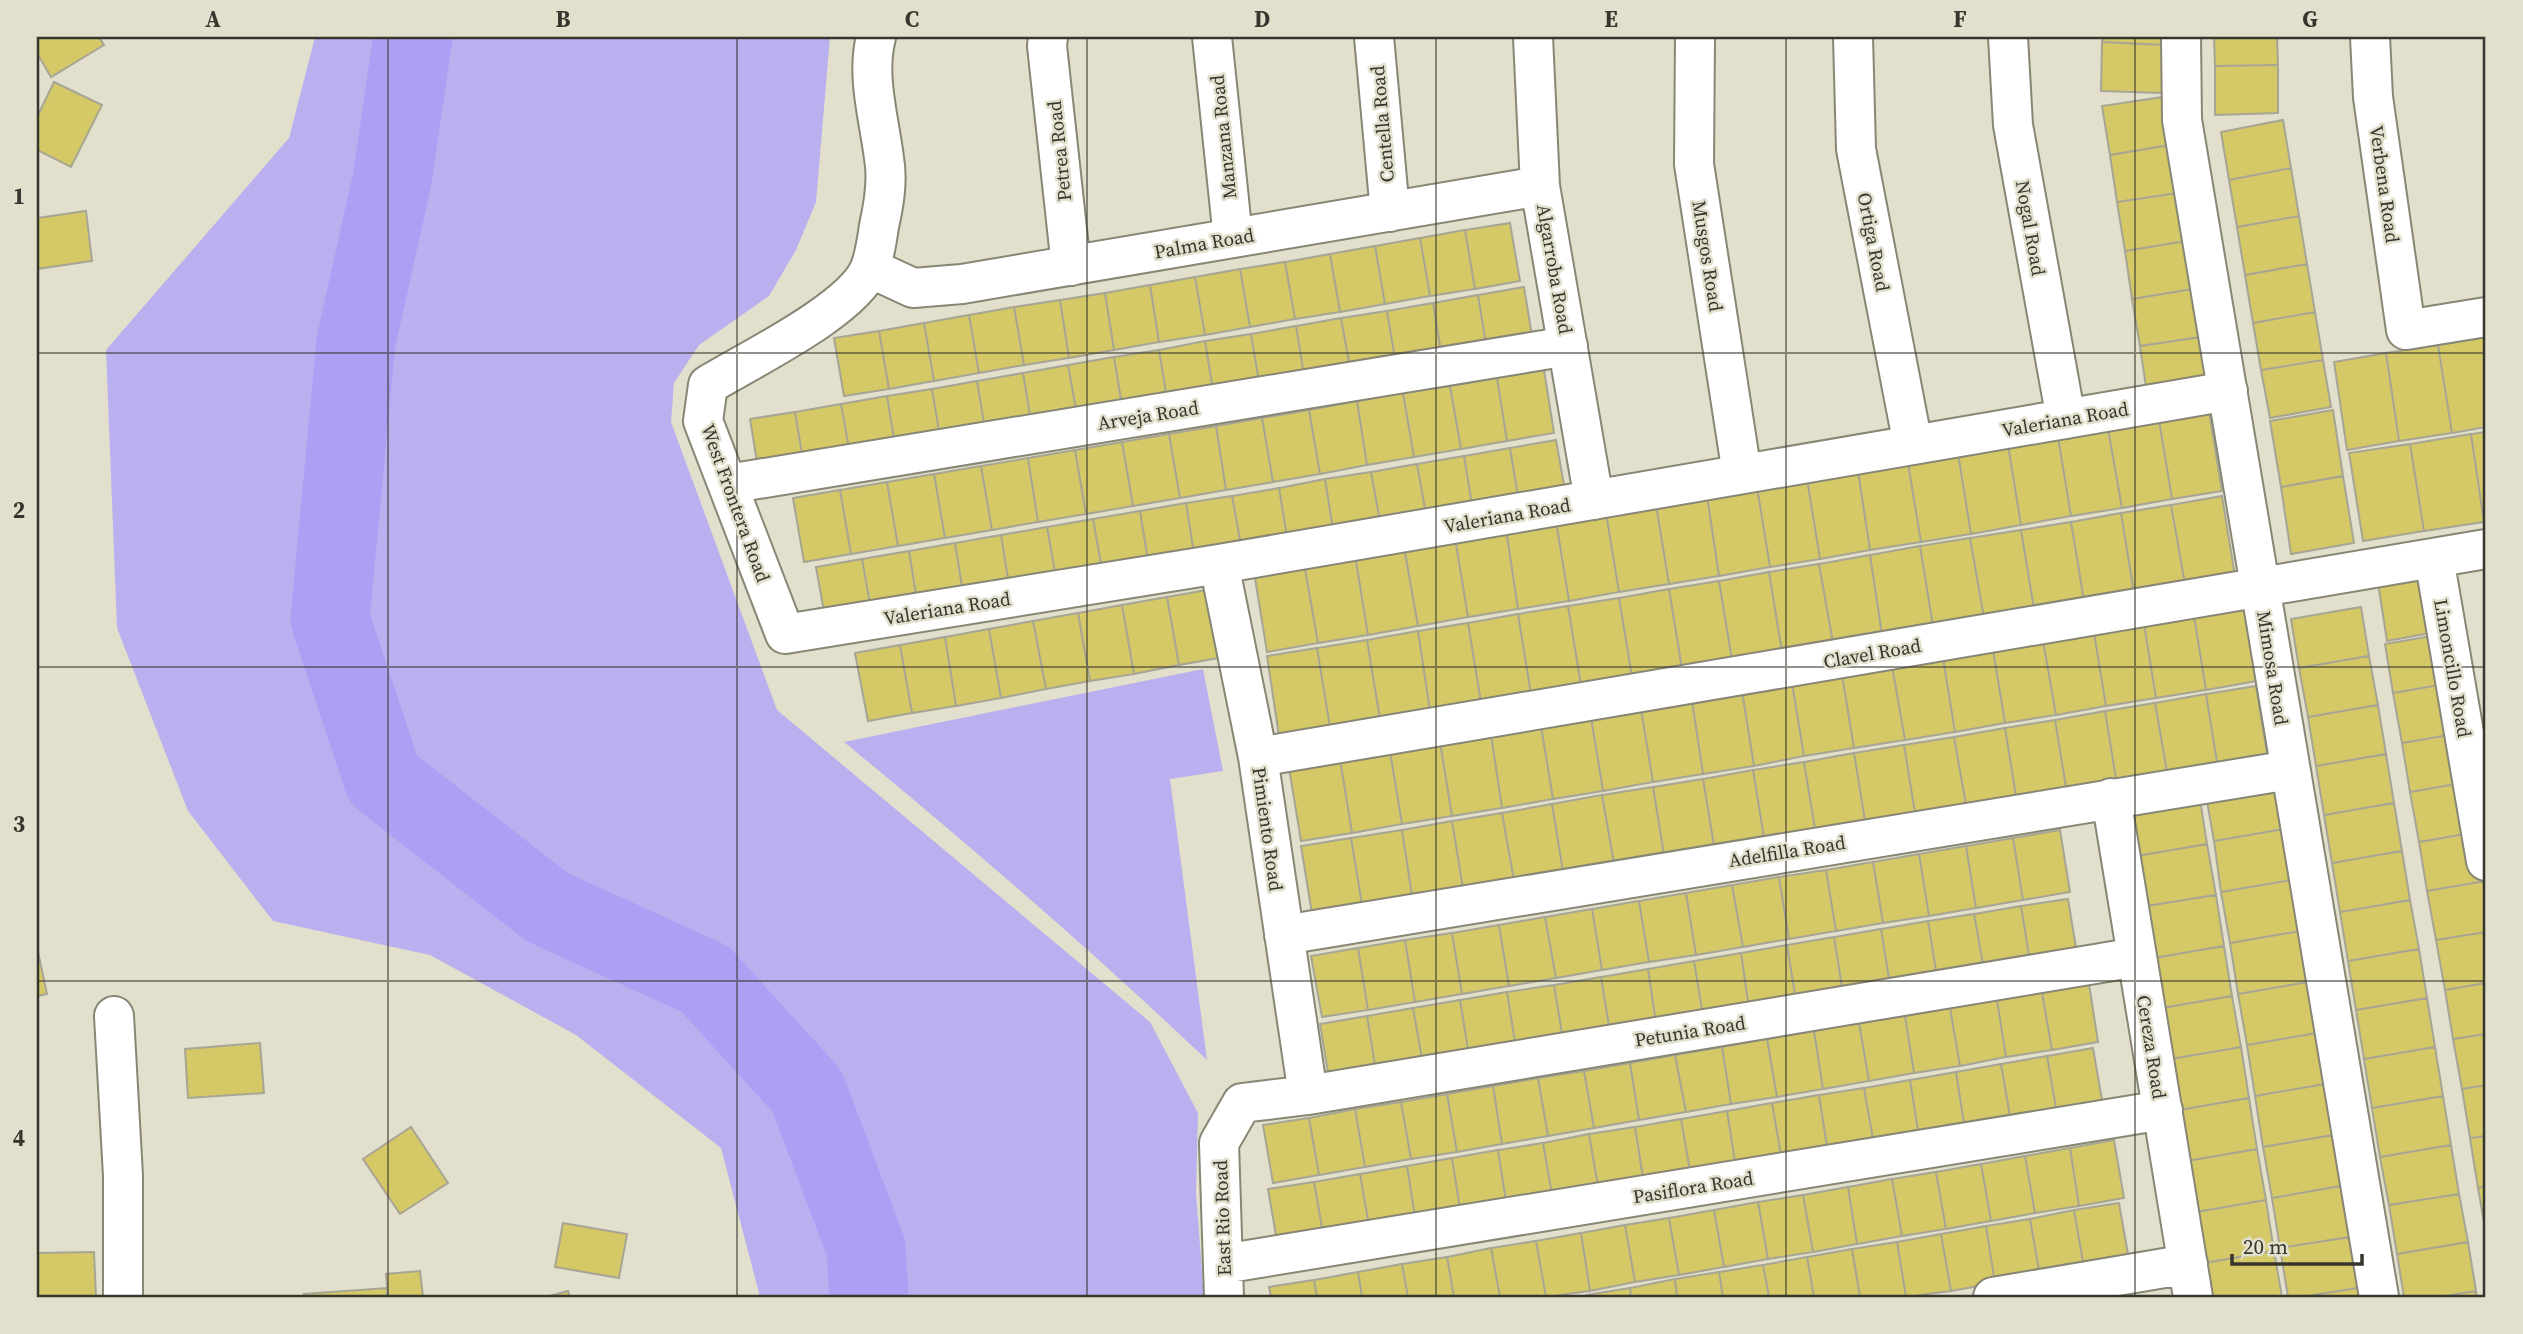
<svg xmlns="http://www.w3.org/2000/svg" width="2523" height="1334" viewBox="0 0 2523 1334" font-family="'Source Serif 4',serif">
<rect width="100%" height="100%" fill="#e2e0cc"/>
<path fill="#bab0f0" d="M315 37H830L816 202 796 250 769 296 699 345 674 383 671 422 777 710 1150 1022 1198 1113 1196 1193 1204 1297H760L721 1148 576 1035 430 955 273 921 188 811 117 628 106 350 289 138Z
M1203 669 1223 771 1170 779 1207 1060C1090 949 968 844 844 742Z"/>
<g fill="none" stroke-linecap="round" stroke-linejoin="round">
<path stroke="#ad9ff3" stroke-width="79" d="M413 37 392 180 356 341 330 619 383 779 547 907 705 979 807 1091 866 1248 869 1297"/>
</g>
<path fill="#d4c867" stroke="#a7a593" stroke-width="2" d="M37 37H99L104 45 51 77 37 53Z
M2103 37H2164V45L2102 42Z
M2214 37H2277L2278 65 2215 66Z
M2102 42 2164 45 2162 93 2101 91Z
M2278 65V113L2215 115V66Z
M54 82 102 105 71 167 37 150V117Z
M2163 97 2170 145 2110 155 2102 106Z
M2283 120 2291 168 2229 180 2221 132Z
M2170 145 2178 193 2117 202 2110 155Z
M2291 168 2299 216 2237 227 2229 180Z
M2178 193 2186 241 2125 251 2117 202Z
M86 211 92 261 37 269V218Z
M2299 216 2307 264 2245 275 2237 227Z
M1510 223 1520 281 1475 289 1465 230Z
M1465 230 1475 289 1430 296 1420 238Z
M1420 238 1430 296 1385 304 1375 246Z
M2186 241 2193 289 2132 299 2125 251Z
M1375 246 1385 304 1340 312 1330 254Z
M1330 254 1340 312 1295 319 1285 262Z
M1285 262 1295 319 1250 327 1240 269Z
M2307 264 2315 312 2253 323 2245 275Z
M1240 269 1250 327 1205 335 1195 277Z
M1195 277 1205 335 1159 342 1150 285Z
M1150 285 1159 342 1114 350 1105 293Z
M1524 287 1533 342 1487 350 1478 295Z
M2193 289 2201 337 2140 346 2132 299Z
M1105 293 1114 350 1069 358 1060 300Z
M1478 295 1487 350 1442 358 1433 303Z
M1060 300 1069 358 1024 365 1014 307Z
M1433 303 1442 358 1396 365 1387 311Z
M1014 307 1024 365 979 373 969 315Z
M1387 311 1396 365 1351 373 1341 318Z
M2315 312 2323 360 2261 370 2253 323Z
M969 315 979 373 934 381 924 323Z
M1341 318 1351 373 1305 381 1296 326Z
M924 323 934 381 889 389 879 331Z
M1296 326 1305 381 1260 388 1251 334Z
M879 331 889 389 844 396 834 338Z
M1251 334 1260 388 1214 396 1205 341Z
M2201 337 2208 385 2147 394 2140 346Z
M2486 337V427L2452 433 2438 345Z
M1205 341 1214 396 1168 405 1159 350Z
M2438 345 2452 433 2399 441 2386 353Z
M1159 350 1168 405 1123 412 1114 357Z
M2386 353 2399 441 2347 450 2334 362Z
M1114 357 1123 412 1078 420 1068 365Z
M2323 360 2331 407 2270 418 2261 370Z
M1068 365 1078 420 1032 427 1023 373Z
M1544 370 1554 433 1507 441 1497 378Z
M1023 373 1032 427 986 435 977 381Z
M1497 378 1507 441 1461 449 1450 386Z
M977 381 986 435 941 443 932 389Z
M1450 386 1461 449 1414 457 1403 393Z
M932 389 941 443 896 451 887 396Z
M1403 393 1414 457 1367 465 1357 401Z
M887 396 896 451 851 459 841 404Z
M1357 401 1367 465 1320 474 1309 410Z
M841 404 851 459 804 466 795 412Z
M1309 410 1320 474 1273 482 1262 418Z
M2333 410 2343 476 2281 487 2270 421Z
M2209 411 2222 491 2172 499 2159 420Z
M795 412 804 466 759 474 750 419Z
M1262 418 1273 482 1226 490 1216 426Z
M2159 420 2172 499 2122 508 2108 429Z
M1216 426 1226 490 1180 498 1169 434Z
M2108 429 2122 508 2071 516 2058 437Z
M2486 432V521L2484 522 2471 434Z
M1169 434 1180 498 1133 506 1122 442Z
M2471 434 2484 522 2424 531 2410 444Z
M2058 437 2071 516 2021 525 2008 445Z
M1556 440 1566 496 1519 503 1510 448Z
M1122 442 1133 506 1086 514 1075 450Z
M2410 444 2424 531 2363 541 2349 453Z
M2008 445 2021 525 1971 534 1958 453Z
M1510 448 1519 503 1473 511 1464 456Z
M1075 450 1086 514 1038 522 1028 458Z
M1958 453 1971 534 1921 542 1908 463Z
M1464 456 1473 511 1427 520 1417 464Z
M1028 458 1038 522 992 530 981 466Z
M1908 463 1921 542 1870 550 1858 471Z
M1417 464 1427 520 1381 527 1371 472Z
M981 466 992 530 945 538 934 474Z
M1858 471 1870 550 1820 559 1807 479Z
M1371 472 1381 527 1334 536 1325 479Z
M934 474 945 538 898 546 887 482Z
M2343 476 2354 543 2291 554 2281 487Z
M1325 479 1334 536 1288 543 1279 488Z
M1807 479 1820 559 1770 567 1757 487Z
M887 482 898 546 851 554 840 490Z
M1757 487 1770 567 1719 576 1707 496Z
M1279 488 1288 543 1242 551 1232 496Z
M840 490 851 554 804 562 793 498Z
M1232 496 1242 551 1195 560 1186 503Z
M1707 496 1719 576 1669 584 1656 505Z
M2222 496 2235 576 2185 584 2171 505Z
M1186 503 1195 560 1149 567 1140 511Z
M1656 505 1669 584 1619 592 1606 513Z
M2171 505 2185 584 2134 593 2121 513Z
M1140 511 1149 567 1103 575 1093 519Z
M1606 513 1619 592 1569 601 1556 521Z
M2121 513 2134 593 2084 601 2071 522Z
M1093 519 1103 575 1057 583 1047 527Z
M1556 521 1569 601 1518 609 1506 529Z
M2071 522 2084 601 2034 609 2021 530Z
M1047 527 1057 583 1010 591 1001 535Z
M1506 529 1518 609 1468 617 1455 538Z
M2021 530 2034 609 1984 618 1970 538Z
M1001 535 1010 591 964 599 955 543Z
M1455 538 1468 617 1418 626 1404 547Z
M1970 538 1984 618 1933 626 1920 546Z
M955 543 964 599 918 607 909 551Z
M1920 546 1933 626 1882 635 1870 555Z
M1404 547 1418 626 1368 635 1355 555Z
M909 551 918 607 872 615 862 559Z
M1355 555 1368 635 1318 643 1304 563Z
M1870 555 1882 635 1833 643 1819 564Z
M862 559 872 615 826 623 816 567Z
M1304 563 1318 643 1267 652 1254 572Z
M2425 563 2436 632 2387 641 2376 570Z
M1819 564 1833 643 1782 652 1769 572Z
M1769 572 1782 652 1732 660 1719 581Z
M1719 581 1732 660 1682 669 1669 589Z
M1212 589 1224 657 1179 665 1167 597Z
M1669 589 1682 669 1632 677 1619 598Z
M1167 597 1179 665 1134 674 1122 605Z
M1619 598 1632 677 1581 685 1568 606Z
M2243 602 2257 681 2206 690 2193 610Z
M1122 605 1134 674 1090 681 1078 613Z
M1568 606 1581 685 1531 694 1518 614Z
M2361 607 2369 656 2299 668 2291 619Z
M2193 610 2206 690 2156 698 2143 618Z
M1078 613 1090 681 1046 689 1033 621Z
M1518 614 1531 694 1481 702 1468 623Z
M2143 618 2156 698 2106 706 2093 627Z
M1033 621 1046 689 1001 698 989 629Z
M1468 623 1481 702 1430 711 1418 631Z
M2093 627 2106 706 2056 715 2042 635Z
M989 629 1001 698 956 706 945 637Z
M1418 631 1430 711 1380 719 1367 640Z
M2443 634 2451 683 2393 693 2385 644Z
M2042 635 2056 715 2005 723 1992 644Z
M945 637 956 706 912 713 900 645Z
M1367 640 1380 719 1330 727 1317 648Z
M1992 644 2005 723 1955 732 1942 652Z
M900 645 912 713 868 721 855 653Z
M1317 648 1330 727 1279 736 1267 656Z
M1942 652 1955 732 1905 740 1891 660Z
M2369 656 2378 705 2308 717 2299 668Z
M1891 660 1905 740 1854 748 1841 669Z
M1841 669 1854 748 1804 756 1791 677Z
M1791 677 1804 756 1754 766 1741 685Z
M2451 683 2460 733 2402 743 2393 693Z
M1741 685 1754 766 1703 774 1691 694Z
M2256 686 2269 765 2219 774 2206 694Z
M1691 694 1703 774 1653 782 1640 703Z
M2206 694 2219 774 2169 783 2155 703Z
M1640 703 1653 782 1603 791 1590 711Z
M2155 703 2169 783 2118 791 2105 711Z
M2378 705 2386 754 2316 766 2308 717Z
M1590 711 1603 791 1553 799 1540 720Z
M2105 711 2118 791 2068 799 2055 720Z
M1540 720 1553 799 1502 808 1490 728Z
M2055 720 2068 799 2018 808 2005 728Z
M1490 728 1502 808 1452 816 1439 736Z
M2005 728 2018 808 1968 816 1954 737Z
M2460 733 2468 782 2410 792 2402 743Z
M1439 736 1452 816 1402 824 1389 745Z
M1954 737 1968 816 1917 825 1904 745Z
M1389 745 1402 824 1352 833 1339 753Z
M1904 745 1917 825 1867 833 1854 753Z
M1339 753 1352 833 1301 841 1288 762Z
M1854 753 1867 833 1817 841 1804 762Z
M2386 754 2394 803 2324 815 2316 766Z
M1804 762 1817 841 1766 850 1753 770Z
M1753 770 1766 850 1716 858 1703 779Z
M2275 778 2284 829 2214 841 2205 790Z
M1703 779 1716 858 1666 867 1653 787Z
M2468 782 2477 832 2419 842 2410 792Z
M1653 787 1666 867 1616 875 1602 795Z
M2199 793 2207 844 2137 856 2129 805Z
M1602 795 1616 875 1565 884 1552 804Z
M2394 803 2402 851 2332 863 2324 815Z
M1552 804 1565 884 1516 892 1502 813Z
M1502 813 1516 892 1465 901 1452 821Z
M1452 821 1465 901 1414 909 1402 830Z
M2284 829 2291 880 2221 892 2214 841Z
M1402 830 1414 909 1364 917 1351 838Z
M2060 830 2070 892 2023 900 2013 838Z
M2477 832 2485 881 2427 891 2419 842Z
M1351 838 1364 917 1314 926 1301 846Z
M2013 838 2023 900 1976 908 1966 846Z
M2207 844 2216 895 2146 906 2137 856Z
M1966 846 1976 908 1929 916 1919 854Z
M2402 851 2410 900 2340 912 2332 863Z
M1919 854 1929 916 1883 923 1873 862Z
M1873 862 1883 923 1836 931 1826 870Z
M1826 870 1836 931 1789 939 1779 877Z
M1779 877 1789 939 1743 947 1732 885Z
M2291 880 2300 931 2230 943 2221 892Z
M2485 881 2486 932 2436 940 2427 891Z
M1732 885 1743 947 1696 955 1686 893Z
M1686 893 1696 955 1649 962 1639 901Z
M2216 895 2224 946 2154 958 2146 906Z
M2068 899 2078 960 2031 968 2021 906Z
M2410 900 2419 949 2348 961 2340 912Z
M1639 901 1649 962 1602 970 1592 909Z
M2021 906 2031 968 1985 975 1974 914Z
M1592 909 1602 970 1556 978 1545 917Z
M1974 914 1985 975 1938 983 1928 921Z
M1545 917 1556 978 1509 986 1499 925Z
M1928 921 1938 983 1891 991 1881 929Z
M1499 925 1509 986 1462 994 1452 933Z
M1881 929 1891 991 1844 999 1834 937Z
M2300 931 2308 982 2238 994 2230 943Z
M2486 932V983L2445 990 2436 940Z
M1452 933 1462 994 1415 1002 1405 940Z
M1834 937 1844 999 1797 1007 1787 945Z
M1405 940 1415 1002 1368 1010 1358 948Z
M1787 945 1797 1007 1750 1015 1741 953Z
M2224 946 2232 996 2162 1008 2154 958Z
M37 947 47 994 37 996Z
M1358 948 1368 1010 1322 1017 1311 956Z
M2419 949 2427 998 2356 1010 2348 961Z
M1741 953 1750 1015 1704 1022 1694 961Z
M1694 961 1704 1022 1657 1030 1648 969Z
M1648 969 1657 1030 1611 1038 1601 977Z
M1601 977 1611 1038 1564 1046 1554 985Z
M2308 982 2317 1033 2247 1045 2238 994Z
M2486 983V1034L2453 1039 2445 990Z
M2089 984 2098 1042 2052 1050 2042 992Z
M1554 985 1564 1046 1517 1054 1507 992Z
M1507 992 1517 1054 1470 1062 1460 1000Z
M2042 992 2052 1050 2006 1057 1997 1000Z
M2232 996 2241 1047 2171 1059 2162 1008Z
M2427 998 2435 1047 2364 1059 2356 1010Z
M1460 1000 1470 1062 1424 1070 1413 1008Z
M1997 1000 2006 1057 1960 1066 1950 1008Z
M1413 1008 1424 1070 1377 1077 1367 1016Z
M1950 1008 1960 1066 1914 1073 1905 1016Z
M1367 1016 1377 1077 1330 1085 1320 1024Z
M1905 1016 1914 1073 1869 1081 1859 1023Z
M1859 1023 1869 1081 1823 1089 1814 1031Z
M1814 1031 1823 1089 1777 1097 1767 1039Z
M2317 1033 2325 1084 2255 1096 2247 1045Z
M2486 1034V1085L2462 1089 2453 1039Z
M1767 1039 1777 1097 1731 1104 1722 1047Z
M260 1043 264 1093 188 1098 185 1049Z
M1722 1047 1731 1104 1686 1112 1675 1055Z
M2241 1047 2249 1098 2179 1110 2171 1059Z
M2435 1047 2443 1096 2372 1108 2364 1059Z
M2093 1048 2103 1106 2057 1114 2047 1056Z
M1675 1055 1686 1112 1639 1120 1630 1063Z
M2047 1056 2057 1114 2011 1122 2001 1064Z
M1630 1063 1639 1120 1594 1128 1584 1071Z
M2001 1064 2011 1122 1965 1130 1956 1072Z
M1584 1071 1594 1128 1548 1136 1538 1078Z
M1956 1072 1965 1130 1919 1137 1910 1080Z
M1538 1078 1548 1136 1502 1144 1493 1086Z
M1910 1080 1919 1137 1874 1145 1864 1088Z
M2325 1084 2333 1135 2263 1147 2255 1096Z
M2486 1085V1136L2470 1138 2462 1089Z
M1493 1086 1502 1144 1457 1152 1447 1094Z
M1864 1088 1874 1145 1828 1153 1819 1095Z
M1447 1094 1457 1152 1411 1159 1401 1102Z
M1819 1095 1828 1153 1782 1161 1772 1103Z
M2443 1096 2451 1145 2380 1157 2372 1108Z
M2249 1098 2257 1149 2187 1161 2179 1110Z
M1401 1102 1411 1159 1365 1167 1355 1109Z
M1772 1103 1782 1161 1736 1168 1727 1111Z
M1355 1109 1365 1167 1319 1175 1309 1118Z
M1727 1111 1736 1168 1691 1177 1681 1119Z
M1309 1118 1319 1175 1273 1183 1263 1125Z
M1681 1119 1691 1177 1644 1184 1635 1127Z
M411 1127 448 1183 400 1214 363 1159Z
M1635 1127 1644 1184 1599 1192 1589 1134Z
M1589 1134 1599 1192 1553 1200 1543 1143Z
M2333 1135 2341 1186 2272 1198 2263 1147Z
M2486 1136V1186L2478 1188 2470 1138Z
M2114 1140 2124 1198 2079 1206 2070 1148Z
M1543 1143 1553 1200 1507 1208 1498 1150Z
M2451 1145 2459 1194 2389 1205 2380 1157Z
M2070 1148 2079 1206 2035 1213 2025 1156Z
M2257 1149 2266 1200 2196 1212 2187 1161Z
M1498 1150 1507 1208 1461 1215 1452 1158Z
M2025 1156 2035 1213 1991 1221 1981 1164Z
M1452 1158 1461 1215 1416 1223 1407 1166Z
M1981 1164 1991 1221 1946 1229 1936 1172Z
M1407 1166 1416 1223 1370 1232 1360 1174Z
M1936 1172 1946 1229 1902 1236 1892 1179Z
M1360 1174 1370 1232 1324 1239 1314 1182Z
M1892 1179 1902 1236 1857 1244 1848 1187Z
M1314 1182 1324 1239 1278 1247 1268 1189Z
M2341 1186 2350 1237 2280 1248 2272 1198Z
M2486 1186V1234L2478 1188Z
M1848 1187 1857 1244 1813 1252 1803 1195Z
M2459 1194 2468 1242 2397 1254 2389 1205Z
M1803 1195 1813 1252 1768 1259 1758 1202Z
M2266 1200 2274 1251 2204 1263 2196 1212Z
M1758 1202 1768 1259 1724 1267 1714 1210Z
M2119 1203 2129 1260 2084 1268 2074 1210Z
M1714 1210 1724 1267 1679 1275 1669 1218Z
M2074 1210 2084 1268 2040 1276 2030 1219Z
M1669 1218 1679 1275 1635 1282 1625 1225Z
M2030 1219 2040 1276 1995 1283 1986 1226Z
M563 1223 627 1234 619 1278 555 1267Z
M1625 1225 1635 1282 1590 1291 1581 1233Z
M1986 1226 1995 1283 1951 1291 1941 1234Z
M1581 1233 1590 1291 1546 1297 1536 1241Z
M1941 1234 1951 1291 1906 1297 1897 1242Z
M2350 1237 2358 1288 2301 1297H2288L2280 1248Z
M1536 1241 1546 1297H1500L1491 1248Z
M1897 1242 1906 1297H1860L1852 1249Z
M2468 1242 2476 1291 2439 1297H2404L2397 1254Z
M1491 1248 1500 1297H1454L1447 1257Z
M1852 1249 1860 1297H1814L1807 1257Z
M2274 1251 2282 1297H2210L2204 1263Z
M94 1252 96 1297H37V1253Z
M1447 1257 1454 1297H1408L1402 1264Z
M1807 1257 1814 1297H1769L1763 1265Z
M1402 1264 1408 1297H1362L1358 1272Z
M1763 1265 1769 1297H1723L1719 1272Z
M420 1271 423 1297H388L386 1274Z
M1358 1272 1362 1297H1317L1314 1280Z
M1719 1272 1723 1297H1677L1675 1279Z
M1675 1279 1677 1297H1631L1630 1288Z
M1314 1280 1317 1297H1271L1269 1287Z
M387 1288V1297H304V1294Z
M1630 1288 1631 1297H1586V1295Z
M2358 1288 2360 1297H2301Z
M568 1291 570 1297H546Z
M2476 1291 2477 1297H2439Z"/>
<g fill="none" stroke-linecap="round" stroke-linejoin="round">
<defs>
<path id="minor" d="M876 37C866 76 879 118 884 158 888 181 884 204 879 226 877 240 875 255 870 268 853 310 749 360 708 385L703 421 785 634 1219 564 2228 391
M1048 37 1047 46 1071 266
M1212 37 1233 238
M1374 37 1390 212
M1533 37 1540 186 1594 500
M1695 37 1694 164 1742 474
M1853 37 1856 149 1913 445
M2008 37 2013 125 2066 419
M2181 37 2182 120 2379 1297
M2370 37 2373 97 2406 330 2486 317
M870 268 913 288 962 284 1540 186
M728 484 1568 346
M2434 558 2486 861
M1219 564 1258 757 1308 1095
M1258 757 2486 549
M2111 798 2193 1297
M1284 935 2290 770
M114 1016 123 1176V1297
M1223 1264 2163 1110
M1224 1297 1219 1143 1242 1103 1308 1095 2137 957
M1993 1297 2188 1264"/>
</defs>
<use href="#minor" stroke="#888674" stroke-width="42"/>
<use href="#minor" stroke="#fff" stroke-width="38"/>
</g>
<path fill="none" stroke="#36362e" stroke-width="2" stroke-opacity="0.55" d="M388 37V1297M737 37V1297M1087 37V1297M1436 37V1297M1786 37V1297M2135 37V1297M37 353H2486M37 667H2486M37 981H2486"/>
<g text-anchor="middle" stroke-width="5" stroke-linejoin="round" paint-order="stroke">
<g font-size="19" fill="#36362e" stroke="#e2e0cc">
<text transform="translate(1382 124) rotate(-95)" y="7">Centella Road</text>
<text transform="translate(1223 137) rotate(-96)" y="7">Manzana Road</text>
<text transform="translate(1059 151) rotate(-96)" y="7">Petrea Road</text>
<text transform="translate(2385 184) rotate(82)" y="7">Verbena Road</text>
<text transform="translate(2031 228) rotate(80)" y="7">Nogal Road</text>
<text transform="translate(1874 242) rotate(79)" y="7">Ortiga Road</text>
<text transform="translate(1204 243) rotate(-10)" y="7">Palma Road</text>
<text transform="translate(1708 256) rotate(81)" y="7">Musgos Road</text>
<text transform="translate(1555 269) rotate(80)" y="7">Algarroba Road</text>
<text transform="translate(1148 415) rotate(-9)" y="7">Arveja Road</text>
<text transform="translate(2065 419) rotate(-10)" y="7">Valeriana Road</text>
<text transform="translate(736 503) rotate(70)" y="7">West Frontera Road</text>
<text transform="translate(1507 515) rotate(-10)" y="7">Valeriana Road</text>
<text transform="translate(947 608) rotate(-9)" y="7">Valeriana Road</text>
<text transform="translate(1872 653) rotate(-10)" y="7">Clavel Road</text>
<text transform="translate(2273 668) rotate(81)" y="7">Mimosa Road</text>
<text transform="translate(2453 668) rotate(80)" y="7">Limoncillo Road</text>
<text transform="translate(1268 829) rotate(82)" y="7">Pimiento Road</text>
<text transform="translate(1787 851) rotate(-9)" y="7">Adelfilla Road</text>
<text transform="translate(1690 1031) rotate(-9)" y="7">Petunia Road</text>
<text transform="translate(2152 1047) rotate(81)" y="7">Cereza Road</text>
<text transform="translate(1693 1187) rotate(-9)" y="7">Pasiflora Road</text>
<text transform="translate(1222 1218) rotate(-92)" y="7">East Rio Road</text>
</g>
</g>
<rect width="2523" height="1334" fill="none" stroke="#e2e0cc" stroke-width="77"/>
<path d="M2232 1254v10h130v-10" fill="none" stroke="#36362e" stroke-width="3.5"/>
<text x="2243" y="1254" font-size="21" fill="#36362e" stroke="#e2e0cc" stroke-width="5" paint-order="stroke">20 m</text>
<rect x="38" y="38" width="2446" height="1258" fill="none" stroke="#36362e" stroke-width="2.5"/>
<g font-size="23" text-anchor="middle" font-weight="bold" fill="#36362e">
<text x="213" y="27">A</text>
<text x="563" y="27">B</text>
<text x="912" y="27">C</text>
<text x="1262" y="27">D</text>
<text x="1611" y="27">E</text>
<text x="1960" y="27">F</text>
<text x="2310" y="27">G</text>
<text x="19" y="204">1</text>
<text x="19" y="518">2</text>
<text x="19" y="832">3</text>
<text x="19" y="1146">4</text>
</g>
</svg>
